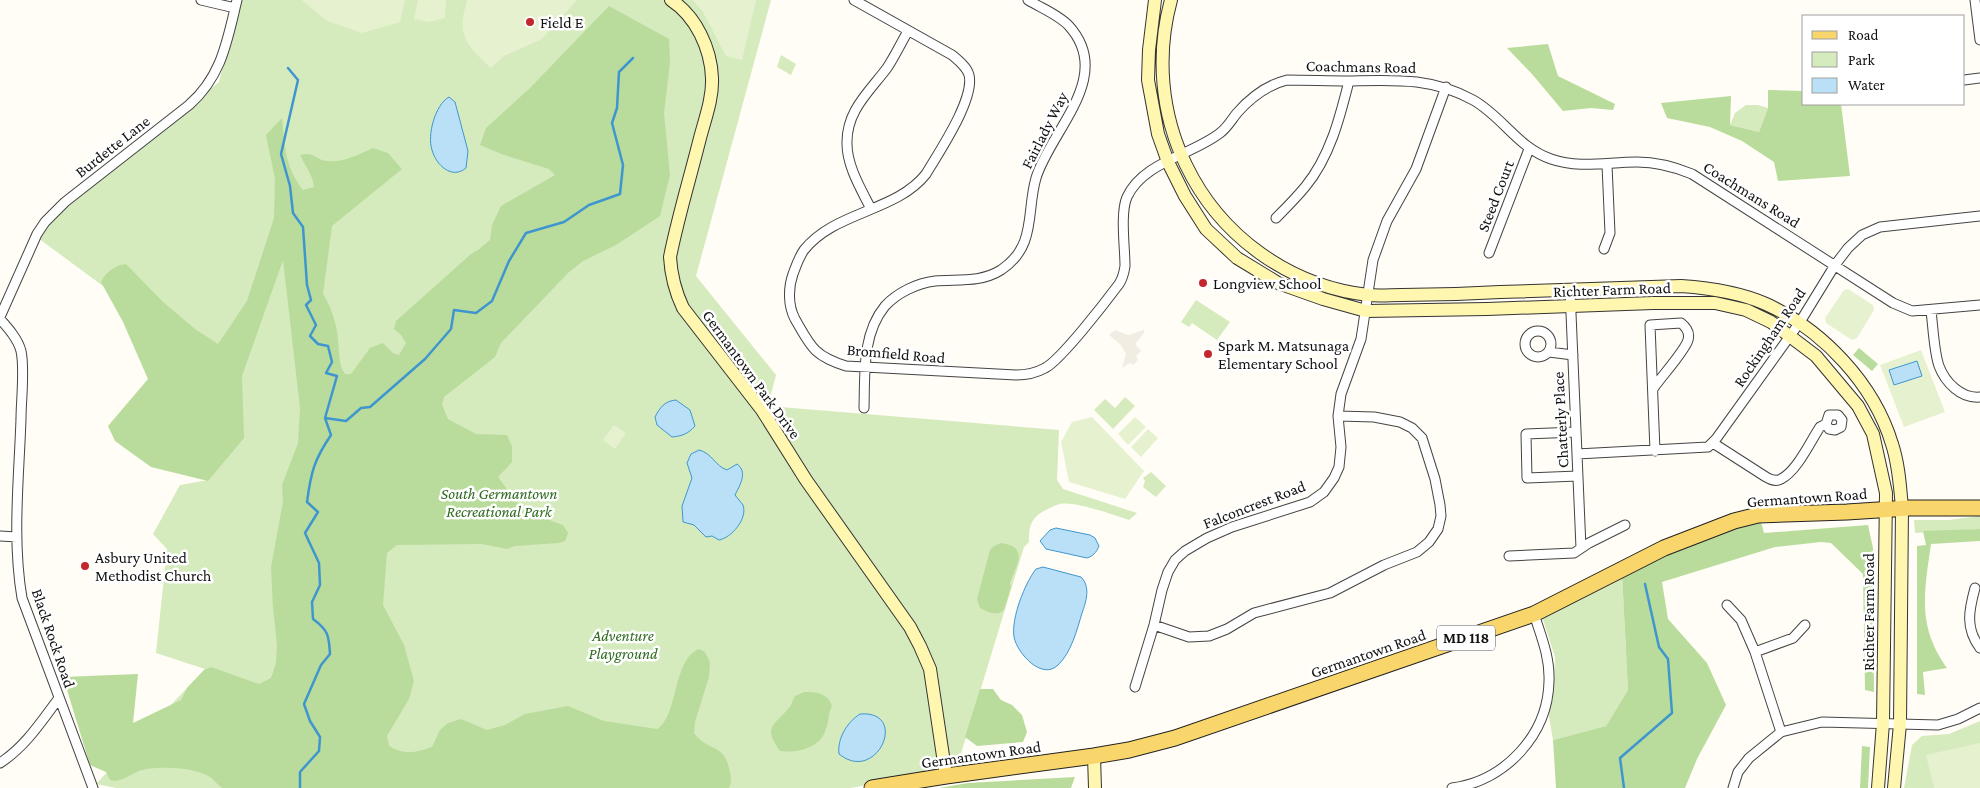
<svg xmlns="http://www.w3.org/2000/svg" width="1980" height="788" viewBox="0 0 1980 788" font-family="'Crimson Pro',serif">
<rect width="100%" height="100%" fill="#fffdf5"/>
<path fill="#d5ebbd" d="M239 0H771L696 276 776 375 768 406 1059 430 1057 480 1063 489 1137 513 1129 520C1114 515 1075 501 1060 504 1055 505 1050 508 1046 510 1032 516 1028 527 1029 542L1024 547 956 770 850 788H116L96 784 205 669 156 653 167 549 153 534 180 485 208 480 237 385 38 238 45 224 219 82Z
M781 55 796 64 791 75 777 67Z
M1746 105H1758L1768 108 1759 132 1730 125 1735 113Z
M1196 300 1230 322 1217 340 1192 323 1189 327 1181 322Z
M1125 397 1135 406 1113 429 1094 410 1105 399 1115 408Z
M1151 472 1166 486 1156 497 1143 487 1145 481 1143 478Z
M1980 516V529L1915 533 1914 520H1949Z
M1622 574 1628 690 1606 726 1553 740 1548 711 1554 688 1555 657 1542 616Z
M1980 721V788H1904L1912 745 1922 736 1949 734Z"/>
<path fill="#b9dc9c" d="M609 6 669 39 670 63 664 113 670 175 660 216 616 245 583 261 568 273 501 343 495 357 444 397 442 405 448 419 476 434 507 435 512 446V462L498 477 518 504 554 522 563 525 568 533 565 541 559 543 515 546 507 549 482 544 397 545 387 553 383 605 404 645 414 681 409 699 387 736 389 746C403 755 416 753 432 747L440 730 448 723 461 719 487 730 505 725 525 714 568 706 604 721 657 729C679 716 672 660 699 649L705 652 710 662 709 677 695 722 694 733C709 753 725 742 730 773 731 779 732 782 729 788H222C218 785 214 780 210 777 196 767 155 765 139 771 129 775 121 783 110 780L106 772 90 765 63 677 138 674 133 723 181 700 187 688 204 670 211 667 259 684 271 678 276 663 277 645 273 608 271 567 283 502 282 485 298 443 300 408 283 260 242 376 244 438 208 481 151 467 115 441 108 426 148 379 123 322 101 282C105 272 116 265 126 264L163 302 195 329 218 344 247 301 274 218 275 179 266 135 282 118C285 147 285 167 303 190L314 187C313 175 305 166 300 155 313 152 312 156 322 160 340 165 357 155 373 148L388 153 402 169 332 226 323 294C330 305 335 319 337 332 340 346 337 363 345 374H351L370 348 383 343 393 353 399 355 406 343 401 335 394 329 396 321 471 254 478 250 490 240 492 225 501 206 555 175 549 169 504 155 480 145 486 128 529 89Z
M1548 44 1558 76 1615 104 1613 110 1591 108 1563 111 1532 74 1507 48Z
M1768 90 1804 91V104H1841L1850 176 1778 181 1774 162 1742 141 1710 127 1667 118 1661 103 1731 96 1730 125 1759 132 1768 108Z
M1859 348 1878 364 1872 371 1853 355Z
M1760 518 1764 533 1868 525 1873 548 1874 692 1865 690 1863 574 1831 543 1821 542 1775 547 1662 582 1668 619 1707 663 1726 705 1697 759 1685 788H1556L1553 740 1606 726 1628 690 1622 574 1659 556Z
M1980 529V541L1931 544C1924 593 1917 626 1947 668L1923 672 1925 695 1917 694V546L1926 545 1923 531Z
M1001 543C1030 547 1016 565 1010 583L1011 587 1004 610C996 617 988 612 980 608L977 599 990 550 994 546Z
M980 689H993L1001 700 1012 705 1022 715 1027 732 1023 742 977 746 965 737Z
M804 692C817 692 828 693 832 706 828 713 829 721 826 729 820 749 797 753 780 751 763 727 773 726 788 709 793 704 792 700 795 696Z
M1862 746 1870 747 1868 788H1860Z
M1075 777 1071 788H939L968 783Z"/>
<path fill="#e6f2cf" d="M302 0H405L400 22 362 33 327 21Z
M418 0H446L445 18 429 22 414 19Z
M467 0H577L542 39 504 56 491 68C480 58 466 46 463 31 461 21 465 9 467 0Z
M693 0H756L742 60 726 56 703 12Z
M1848 289 1873 305 1874 310 1857 338 1852 340 1826 323 1825 318 1844 290Z
M1921 350 1945 412 1904 427 1880 365Z
M1092 417 1144 471 1125 499 1069 482 1061 442 1072 422Z
M1135 417 1146 427 1128 445 1118 434Z
M614 425 626 433 615 449 603 440Z
M1148 429 1158 438 1141 457 1131 447Z
M1980 743V788H1934L1926 755Z"/>
<path fill="#f1ede2" d="M1115 330 1128 335 1144 330V333L1135 344 1141 351 1136 356 1138 360 1133 365 1130 363 1122 368 1126 354 1120 344 1109 335Z"/>
<path fill="#b9e0f7" stroke="#3f96cf" d="M449 97 455 102 468 151 466 168C452 180 436 165 432 150 427 135 435 105 449 97Z
M1917 361 1922 376 1894 385 1889 370Z
M676 400 690 410 695 426C688 434 682 436 672 437L657 425 655 417C660 407 665 401 676 400Z
M699 450C712 453 715 466 727 470L737 464C748 472 740 485 735 495 737 498 741 502 743 505 748 519 731 538 719 540L712 536 706 537 694 525 683 522 682 506 692 478 687 463 691 454Z
M1056 528 1090 535 1095 538 1099 546C1096 553 1093 556 1087 558L1046 549 1040 541 1050 530Z
M1043 567 1081 577C1091 587 1086 602 1082 613 1077 630 1071 653 1058 665 1042 681 1017 653 1014 637 1011 618 1025 583 1036 569Z
M860 714C910 710 877 785 839 754 837 739 847 722 860 714Z"/>
<g fill="none" stroke-linecap="round" stroke-linejoin="round">
<path stroke="#3f96cf" stroke-width="2.5" d="M288 68 298 80 281 154 290 186 293 213 303 227 307 285 311 300 306 305 316 325 310 336 318 344 328 346 332 362 326 373 337 376 325 418 331 435C314 460 311 472 307 502L318 512 305 533 319 563 320 585 312 602 313 619C328 630 329 635 330 654L321 665 304 704 310 721 320 737 319 751 300 772V788
M325 418 346 421 361 408 370 407 425 359 451 329 454 310 476 313 492 301 509 261 526 233 564 222 589 205 620 194 623 165 612 123 617 108 619 72 633 58
M1624 788 1620 758 1672 713 1668 659 1659 647 1645 584"/>
<defs>
<path id="street" d="M201 0 235 8
M854 0 952 55C958 60 967 67 969 75 975 99 939 152 926 174 896 212 835 211 804 250 799 257 796 266 793 274 788 288 788 306 795 319 811 347 814 356 846 366L1016 375C1026 375 1036 373 1045 368 1061 360 1107 300 1119 284 1123 278 1124 273 1125 266 1125 248 1120 213 1127 197 1143 162 1192 155 1220 133 1227 128 1232 119 1237 113 1251 97 1267 85 1287 80 1308 80 1328 81 1348 81 1394 80 1431 77 1473 100 1502 116 1518 148 1551 159 1580 169 1607 162 1637 162 1656 162 1675 167 1692 174L1893 303 1912 311 1980 305
M1975 0 1980 40
M1964 80 1980 78
M871 209C861 189 847 166 847 144 846 111 869 92 887 68 895 56 901 43 908 31
M1276 218C1286 208 1296 198 1305 187 1330 157 1340 117 1349 81
M1604 249 1610 233 1607 165
M1489 253 1529 149
M1570 290 1581 548
M1931 311C1933 326 1934 352 1939 366 1945 382 1961 399 1980 397
M0 317 37 234 45 222 65 202 189 105C222 76 227 41 237 0
M0 319C8 328 18 339 21 351 25 369 21 400 21 419 19 478 12 539 22 598L93 788
M1525 344a13 13 0 1 1 26 0a13 13 0 1 1-26 0Z
M1549 352 1573 355
M1653 389C1660 378 1685 351 1688 340 1690 333 1686 327 1681 323L1650 325 1655 451
M864 408C865 373 862 334 885 306 897 293 917 283 935 281 958 279 980 283 1001 270 1037 246 1026 212 1036 178 1050 131 1115 77 1069 26 1059 15 1041 8 1028 0
M1576 432 1526 434 1527 478 1578 476
M1713 443 1766 477C1771 480 1776 482 1781 479 1797 471 1810 442 1820 427L1826 424 1829 415H1838L1842 420 1841 427 1835 430 1829 429 1826 424
M1577 454 1708 447 1716 439 1800 322 1835 265 1848 248 1862 235 1880 227 1980 216
M0 536 17 537
M1509 556 1574 553 1589 543 1625 525
M1975 588C1969 610 1965 628 1980 648
M1727 605 1741 620 1755 652 1781 732
M1154 625 1189 637 1209 636 1227 629 1254 613 1330 593 1384 565 1417 552 1429 542 1438 529 1441 516 1440 505 1435 479 1422 438 1412 428 1400 422 1374 417 1338 416
M1755 652 1793 638 1805 625
M1135 687 1154 625 1162 590 1168 572 1175 560 1185 551 1207 538 1232 527 1310 502 1324 492 1334 478 1339 467 1341 447 1338 416 1341 394 1361 339 1373 260 1387 221 1416 169 1446 87
M0 763C25 747 41 722 59 698
M1452 788C1505 781 1548 735 1549 681 1550 657 1541 636 1534 614
M1733 788 1738 772 1749 758 1781 732 1822 722 1938 725 1958 719 1980 708"/>
<path id="secondary" d="M671 0C696 16 711 49 712 78 713 98 705 119 700 138 690 178 678 217 670 257 671 275 675 291 683 308L762 410 806 480 910 627 920 646 930 669 946 776
M1155 0 1149 50 1148 80 1158 134 1168 162 1185 196 1206 229 1237 258 1278 283 1323 299 1366 311 1487 309 1653 303H1715L1746 310 1771 322 1816 356 1858 406 1873 434 1886 493 1883 723 1878 788
M1171 0C1156 55 1161 114 1186 165 1220 236 1289 286 1368 295 1379 296 1391 295 1402 295 1434 295 1467 294 1500 292 1560 290 1620 288 1681 286 1710 288 1739 292 1766 304 1823 330 1874 384 1892 444 1899 465 1900 487 1902 508L1900 724 1894 788
M1094 756 1095 788"/>
<path id="primary" d="M872 788 946 776 1094 756 1129 750 1175 738 1534 614 1664 548 1734 521 1758 515 1847 512 1909 508H1980"/>
</defs>
<use href="#street" stroke="#444" stroke-width="11"/>
<use href="#secondary" stroke="#333" stroke-width="14"/>
<use href="#primary" stroke="#222" stroke-width="17"/>
<use href="#street" stroke="#fff" stroke-width="9"/>
<use href="#secondary" stroke="#fff6b0" stroke-width="12"/>
<use href="#primary" stroke="#f9d66b" stroke-width="15"/>
</g>
<g fill="#c4262e" stroke="#fff" stroke-width="2">
<circle cx="530" cy="22" r="5"/>
<circle cx="1203" cy="283" r="5"/>
<circle cx="1208" cy="354" r="5"/>
<circle cx="85" cy="566" r="5"/>
</g>
<g text-anchor="middle" stroke-width="5" stroke-linejoin="round" paint-order="stroke">
<rect fill="#fff" stroke="#585858" stroke-width="1" x="1437" y="625.5" width="58" height="25" rx="4"/>
<g font-size="15" font-weight="bold" fill="#111">
<text x="1466" y="643">MD 118</text>
</g>
<g font-size="16" fill="#111" stroke="#fff" text-anchor="start">
<text x="540" y="28">Field E</text>
<text x="1213" y="289">Longview School</text>
<text x="1218" y="351">Spark M. Matsunaga<tspan x="1218" dy="18">Elementary School</tspan></text>
<text x="95" y="563">Asbury United<tspan x="95" dy="18">Methodist Church</tspan></text>
</g>
<g font-size="16" fill="#111" stroke="#fff">
<text transform="translate(1361 66) rotate(1)" y="6">Coachmans Road</text>
<text transform="translate(1044 130) rotate(-63)" y="6">Fairlady Way</text>
<text transform="translate(112 146) rotate(-38)" y="6">Burdette Lane</text>
<text transform="translate(1752 194) rotate(32)" y="6">Coachmans Road</text>
<text transform="translate(1495 196) rotate(-69)" y="6">Steed Court</text>
<text transform="translate(1612 289) rotate(-2)" y="6">Richter Farm Road</text>
<text transform="translate(1769 337) rotate(-56)" y="6">Rockingham Road</text>
<text transform="translate(896 353) rotate(5)" y="6">Bromfield Road</text>
<text transform="translate(752 374) rotate(54)" y="6">Germantown Park Drive</text>
<text transform="translate(1560 420) rotate(-93)" y="6">Chatterly Place</text>
<text transform="translate(1807 497) rotate(-4)" y="6">Germantown Road</text>
<text transform="translate(1254 504) rotate(-21)" y="6">Falconcrest Road</text>
<text transform="translate(1868 612) rotate(-90)" y="6">Richter Farm Road</text>
<text transform="translate(54 638) rotate(71)" y="6">Black Rock Road</text>
<text transform="translate(1368 653) rotate(-19)" y="6">Germantown Road</text>
<text transform="translate(981 754) rotate(-8)" y="6">Germantown Road</text>
</g>
<g font-size="16" font-style="italic" fill="#2f6b1f" stroke="#fff">
<text x="499" y="499">South Germantown<tspan x="499" dy="18">Recreational Park</tspan></text>
<text x="623" y="641">Adventure<tspan x="623" dy="18">Playground</tspan></text>
</g>
</g>
<rect x="1802" y="15" width="162" height="90" fill="#ffffff" stroke="#a0a0a0"/>
<rect x="1812" y="31" width="25" height="8" fill="#f9d66b" stroke="#a0a0a0"/>
<text x="1848" y="40" font-size="15" fill="#111111">Road</text>
<rect x="1812" y="52" width="25" height="15" fill="#d5ebbd" stroke="#a0a0a0"/>
<text x="1848" y="65" font-size="15" fill="#111111">Park</text>
<rect x="1812" y="78" width="25" height="15" fill="#b9e0f7" stroke="#a0a0a0"/>
<text x="1848" y="90" font-size="15" fill="#111111">Water</text>
</svg>
